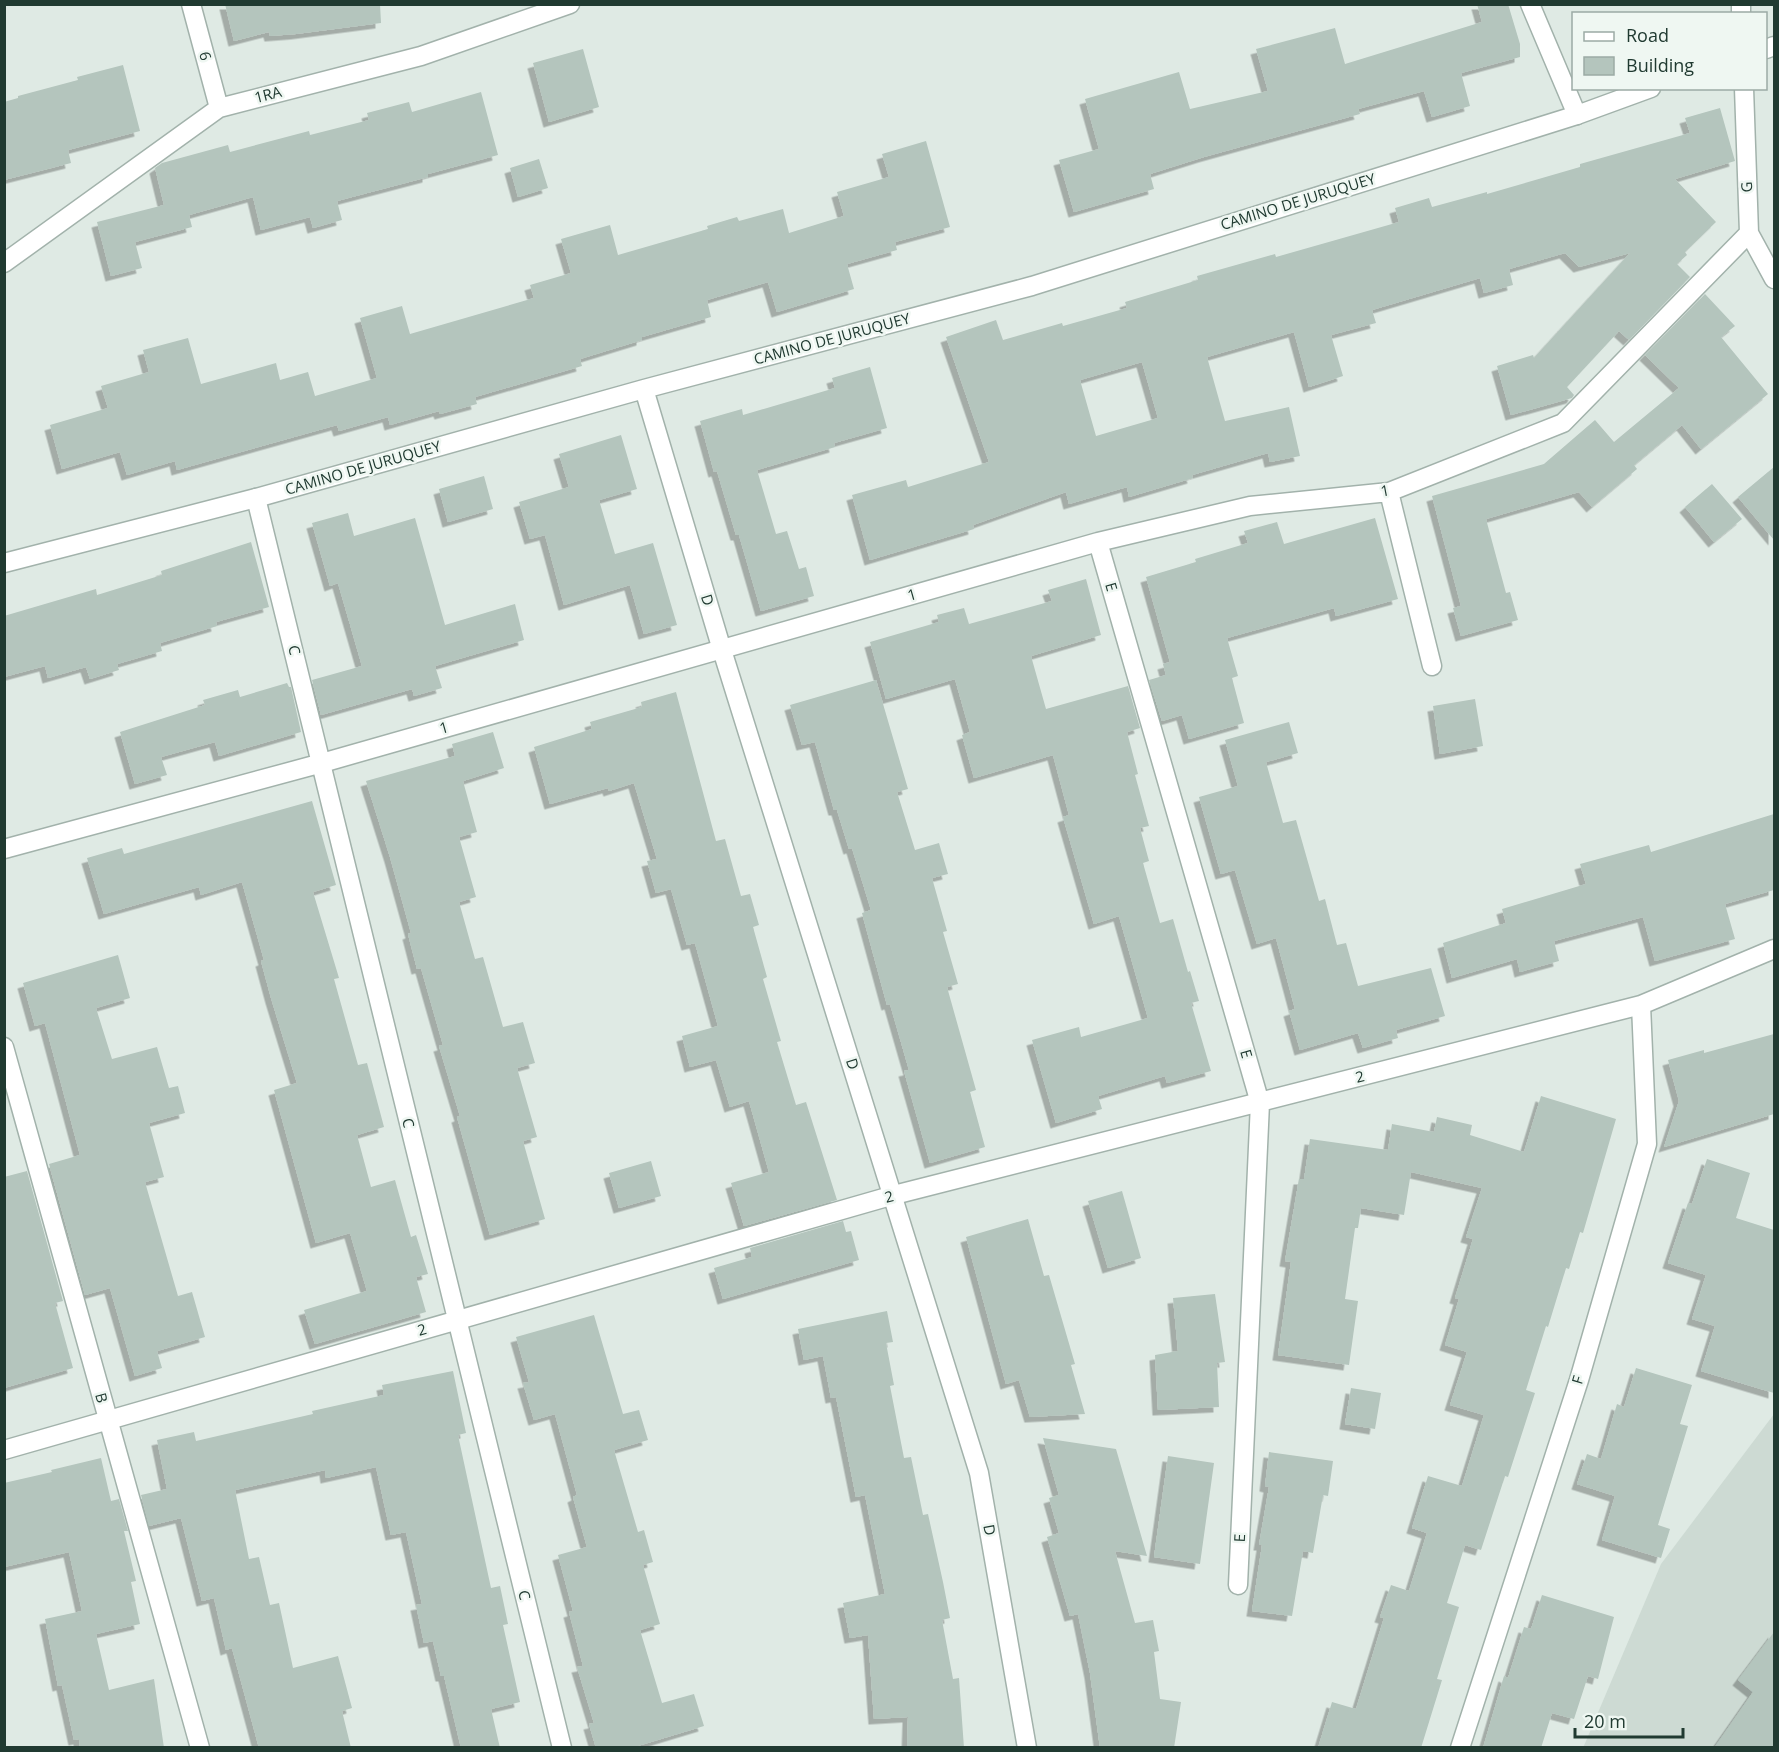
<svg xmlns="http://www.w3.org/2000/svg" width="1779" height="1752" viewBox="0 0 1779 1752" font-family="'Open Sans',sans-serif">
<defs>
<filter id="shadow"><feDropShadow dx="-5.5" dy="5.5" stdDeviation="0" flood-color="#0004"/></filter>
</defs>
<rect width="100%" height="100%" fill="#dfeae4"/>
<path fill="#cddad3" d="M1774 1414V1747L1583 1748 1661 1564Z"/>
<path fill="#b4c5bd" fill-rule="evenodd" filter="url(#shadow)" d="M225 4H380L381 23 296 34 270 36 269 32 234 41Z
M1477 4H1508L1520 44V57L1461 73 1470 106 1432 117 1424 91 1358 109 1360 114 1204 157 1150 174 1154 189 1074 212 1059 160 1099 149 1085 99 1179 72 1190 109 1268 91 1256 49 1335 28 1345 64 1482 22Z
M583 49 599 107 549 122 533 63Z
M123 65 140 131 68 150 71 163 4 180V102L18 98V96L78 80 77 77Z
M481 92 498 155 428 174V177L337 201 342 220 313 228 310 217 261 230 253 197 189 215 192 227 135 242 142 268 111 276 97 222 164 205 155 168 162 163 228 145 230 152 309 131 310 135 369 120 367 113 409 102 412 112Z
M1720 108 1735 161 1675 179 1716 222 1685 252 1687 255 1677 264 1690 277 1629 340 1619 331 1567 387 1574 395 1572 398 1511 415 1497 366 1533 355 1534 358 1630 253 1579 267 1565 253 1509 269 1513 285 1484 293 1480 278 1372 310 1376 323 1331 335 1343 376 1309 387 1294 332 1207 357 1225 421 1289 407 1300 456 1270 462 1268 453 1192 475 1193 478 1129 497 1127 487 1069 504 1066 492 973 525 974 529 870 560 852 495 906 480 908 487 989 462 946 337 996 320 1003 340 1062 323 1063 326 1127 308 1125 302 1198 280 1197 276 1275 254 1276 257 1399 222 1395 208 1429 198 1432 207 1487 192V194L1580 167V164L1690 133 1685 118ZM1142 362 1158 418 1096 436 1080 380Z
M926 141 950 227 895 242 897 250 847 264 854 289 777 312 768 282 707 300 711 317 642 337V340L580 359 582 366 475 397 477 404 440 414 439 411 390 425 388 417 339 431 337 425 177 470 175 461 127 475 120 452 62 469 50 425 108 408 101 386 149 372 143 350 188 338 201 384 276 363 280 380 308 372 315 396 377 378 360 318 402 306 410 334 534 298 530 285 571 273 561 239 610 225 618 255 708 229 707 226 737 217 739 221 783 209 789 233 844 216 837 192 889 177 882 154Z
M539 159 548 188 518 197 510 168Z
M1705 294 1735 326 1721 337 1768 394 1701 449 1682 425 1634 465 1637 469 1592 507 1579 492 1486 519 1506 593 1510 592 1518 620 1461 636 1453 608 1461 606 1432 496 1544 464 1595 420 1614 442 1679 388 1645 355Z
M870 367 887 428 834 443 835 447 757 470 776 534 787 531 799 569 806 567 814 596 761 611 739 535H736L717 471 714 472 700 421 742 409 743 415 835 388 832 378Z
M621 435 637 489 599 500 615 554 653 543 677 625 644 634 630 585 564 605 545 535 530 539 519 502 569 487 559 454Z
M1774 467V540L1738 497Z
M484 476 493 509 448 522 439 489Z
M1712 484 1742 519 1714 542 1685 507Z
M348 513 354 536 415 518 445 625 515 604 524 640 435 666 442 688 414 696 412 689 321 715 312 680 362 666 338 583 330 586 312 523Z
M1375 518 1398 599 1336 616 1334 608 1227 638 1238 676 1232 678 1244 723 1189 739 1182 715 1162 721 1149 680 1166 675 1163 664 1170 662 1146 577 1196 562 1195 559 1248 543 1244 531 1277 522 1284 544Z
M251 542 269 607 216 622 217 626 160 643 162 651 117 664 119 670 90 679 86 667 48 678 45 666 4 677V616L96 589 97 595 162 575 161 571Z
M1086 579 1101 635 1031 656 1046 709 1128 686 1140 728 1127 732 1138 774 1135 775 1149 826 1140 828 1149 861 1143 863 1160 923 1173 919 1188 972 1190 971 1199 1001 1191 1003 1211 1071 1167 1083 1165 1076 1098 1096 1102 1109 1056 1123 1032 1040 1079 1027 1081 1037 1148 1018 1119 916 1094 924 1063 817 1069 815 1053 755 974 778 962 735 970 732 955 679 886 699 870 642 939 622 937 615 964 608 969 624 1052 601 1048 590Z
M876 680 908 789 897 792 915 850 939 843 948 874 932 878 947 931 943 932 958 984 947 987 976 1090 970 1092 985 1147 930 1163 904 1071 909 1070 890 1004 887 1005 862 913 871 910 852 848 849 849 837 810H834L815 742 802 745 790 705Z
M287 683 289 687H291L301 732 219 756 215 742 161 757 167 775 135 784 120 732 205 705 203 700 238 690 240 697Z
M676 692 716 841 725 839 741 896 750 894 759 925 753 927 767 977 763 979 781 1041 777 1042 796 1105 806 1102 837 1200 744 1226 731 1183 769 1172 749 1101 730 1107 716 1060 690 1067 682 1036 718 1026 695 943 687 945 671 889 656 893 647 861 657 859 634 783 609 791 608 788 550 804 534 747 592 729 590 722 642 707 641 702Z
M1475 699 1483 746 1440 754 1433 706Z
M1289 722 1298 753 1266 762 1283 823 1296 820 1319 901 1325 899 1337 945 1346 943 1358 986 1431 968 1445 1016 1396 1030 1398 1038 1363 1048 1358 1033 1300 1050 1289 1011 1295 1009 1276 938 1257 944 1235 870 1221 874 1199 797 1238 786 1225 740Z
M493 732 504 768 463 781 477 832 459 837 476 897 459 902 475 959 483 957 503 1027 523 1022 535 1063 517 1068 537 1137 523 1141 545 1219 490 1235 457 1117 460 1116 439 1046 443 1045 421 968 417 969 408 934 411 933 390 857 366 781 455 756 452 744Z
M312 801 336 885 313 892 339 978 334 979 358 1065 367 1063 384 1127 357 1135 371 1187 395 1180 411 1237 416 1235 428 1274 416 1277 426 1312 315 1344 304 1310 367 1291 350 1233 316 1243 274 1090 297 1083 271 998 261 961 264 960 242 882 201 895 199 887 104 914 87 858 122 848 124 854Z
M1774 814V890L1725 904 1735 939 1655 961 1643 917 1554 941 1559 961 1520 972 1517 959 1452 978 1443 943 1506 923 1502 909 1586 884 1580 864 1649 845 1651 852Z
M118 955 130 998 96 1008 112 1059 157 1047 169 1088 178 1086 185 1113 149 1123 164 1177 145 1182 178 1296 192 1292 205 1337 157 1351 162 1368 135 1376 110 1288 85 1295 49 1164 80 1155 45 1023 35 1026 23 983Z
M1774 1034V1114L1664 1147 1679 1101 1668 1060 1704 1050V1053Z
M1541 1096 1616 1119 1583 1233 1580 1232 1569 1269 1566 1268 1548 1327 1546 1326 1526 1390 1535 1393 1508 1477 1505 1476 1481 1550 1465 1545 1447 1603 1459 1607 1437 1679 1442 1680 1421 1748H1318L1332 1702 1356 1709 1384 1618 1380 1617 1391 1585 1409 1591 1427 1533 1412 1528 1428 1476 1462 1486 1484 1415 1450 1405 1467 1352 1445 1345 1459 1299 1455 1298 1473 1239 1466 1237 1482 1188 1411 1172 1404 1215 1361 1208 1358 1228H1355L1345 1299 1358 1301 1349 1365 1278 1355 1291 1262 1285 1261 1299 1179H1304L1310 1139 1388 1150 1392 1124 1434 1132 1437 1117 1472 1125 1470 1135 1524 1152Z
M1707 1159 1750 1173 1736 1218 1774 1230V1393L1701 1371 1715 1326 1692 1319 1706 1275 1668 1263 1688 1203 1692 1204Z
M651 1161 661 1196 619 1208 609 1173Z
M27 1171 63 1301 55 1303 73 1368 4 1388V1177Z
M1122 1191 1141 1258 1108 1268 1088 1201Z
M1028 1219 1044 1276 1049 1275 1075 1364 1071 1365 1085 1414 1030 1417 1019 1380 1006 1384 966 1237Z
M843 1221 846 1232 851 1231 859 1260 723 1299 714 1268 752 1257 750 1248Z
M1215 1294 1225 1362 1217 1363 1219 1407 1158 1410 1155 1355 1178 1351 1173 1298Z
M887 1311 893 1342 886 1343 894 1385 890 1386 904 1458 911 1457 923 1515 928 1514 943 1582 950 1618 942 1620 953 1679 959 1678 964 1748H907L908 1717 874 1719 868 1635 850 1638 843 1603 885 1594 865 1495 856 1497 836 1397 831 1398 823 1356 804 1360 798 1329Z
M594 1315 623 1414 639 1410 648 1440 614 1450 638 1532 644 1530 653 1562 643 1565 660 1624 640 1630 662 1703 694 1694 704 1726 631 1748H596L589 1724 594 1723 577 1667 583 1666 569 1612 573 1611 558 1555 587 1547 573 1497 577 1495 555 1414 534 1420 523 1383 529 1382 516 1337Z
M1636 1368 1692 1385 1680 1424 1688 1426 1658 1525 1670 1529 1661 1558 1602 1540 1615 1496 1577 1484 1587 1454 1601 1459 1617 1404 1624 1407Z
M453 1371 466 1433 458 1435 491 1588 500 1586 508 1624 503 1625 520 1702 491 1709 500 1748H461L444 1676H441L433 1641 424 1643 416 1605 422 1604 406 1532 391 1535 376 1467 326 1478 325 1470 235 1490 249 1559 259 1557 270 1605 279 1603 293 1668 338 1656 352 1708 342 1711 351 1748H259L232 1648 226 1650 214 1598 202 1601 181 1518 149 1526 141 1495 167 1489 157 1440 194 1432 196 1441 313 1414 312 1411 384 1395 382 1385Z
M1351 1388 1381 1393 1375 1429 1345 1424Z
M1043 1438 1116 1449 1147 1556 1115 1551 1135 1623 1153 1620 1159 1651 1154 1652 1160 1699 1181 1702 1174 1748H1100L1090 1673 1078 1614 1070 1616 1047 1537 1059 1533 1049 1498 1059 1495Z
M1269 1452 1333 1461 1328 1496 1323 1495 1313 1553 1303 1551 1292 1616 1252 1611 1262 1545H1259L1269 1487 1265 1486Z
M1168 1456 1214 1463 1200 1564 1154 1557Z
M101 1458 111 1501 119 1499 128 1531H124L136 1581 131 1582 140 1624 96 1634 109 1690 154 1679 164 1748H80L79 1739 74 1740 62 1685 58 1686 45 1619 82 1611 69 1552 4 1567V1483L52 1472 51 1470Z
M1542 1595 1614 1617 1598 1679 1588 1676 1574 1719 1552 1713 1541 1748H1483L1504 1676 1508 1678 1524 1627 1531 1629Z
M1774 1632V1748H1714L1753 1692 1738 1680Z"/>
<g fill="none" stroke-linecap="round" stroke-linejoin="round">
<defs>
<path id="minor" d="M191 4 219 108
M1530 4 1577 115
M1741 4V14
M1744 88 1749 233 1774 279
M4 263 219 108 421 56 570 4
M1389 492 1432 666
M256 498 562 1748
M1098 542 1260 1103 1238 1585
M4 849 322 763 1098 542 1250 506 1389 492 1563 423 1749 233
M4 1047 200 1748
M4 1450 894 1195 1641 1005 1774 949
M1460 1748 1579 1380 1647 1144 1641 1005"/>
<path id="tertiary" d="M1766 49 1774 46
M644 389 722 650 979 1473 1027 1748
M4 563 256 498 644 389 1032 286 1577 115 1651 88"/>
</defs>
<use href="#minor" stroke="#a2b2ab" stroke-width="21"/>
<use href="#tertiary" stroke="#a2b2ab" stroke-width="21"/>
<use href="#minor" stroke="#fff" stroke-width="18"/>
<use href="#tertiary" stroke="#fff" stroke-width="18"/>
</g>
<g text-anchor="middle" stroke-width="5" stroke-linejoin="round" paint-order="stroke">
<g font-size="15" fill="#203a31" stroke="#eff7f2">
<text transform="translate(205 56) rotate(75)" y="5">6</text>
<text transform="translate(268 95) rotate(-14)" y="5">1RA</text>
<text transform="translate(1747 187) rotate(-92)" y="5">G</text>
<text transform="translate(1298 202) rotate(-17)" y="5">CAMINO DE JURUQUEY</text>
<text transform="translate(832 339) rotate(-15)" y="5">CAMINO DE JURUQUEY</text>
<text transform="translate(363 468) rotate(-16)" y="5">CAMINO DE JURUQUEY</text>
<text transform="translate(1385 491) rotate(-11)" y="5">1</text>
<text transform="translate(1111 587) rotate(74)" y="5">E</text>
<text transform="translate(912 595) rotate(-16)" y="5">1</text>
<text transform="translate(707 600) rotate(73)" y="5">D</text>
<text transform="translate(294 650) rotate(76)" y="5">C</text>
<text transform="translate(444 728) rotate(-16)" y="5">1</text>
<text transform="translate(1246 1054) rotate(74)" y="5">E</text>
<text transform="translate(852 1064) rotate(73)" y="5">D</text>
<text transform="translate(1360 1077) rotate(-14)" y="5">2</text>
<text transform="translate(408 1123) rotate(77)" y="5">C</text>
<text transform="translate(889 1197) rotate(-15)" y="5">2</text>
<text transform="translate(422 1330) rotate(-16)" y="5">2</text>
<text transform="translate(1578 1380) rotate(-73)" y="5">F</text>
<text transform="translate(101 1398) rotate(75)" y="5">B</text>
<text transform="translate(989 1530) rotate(80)" y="5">D</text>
<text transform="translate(1240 1538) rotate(-87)" y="5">E</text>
<text transform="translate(524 1595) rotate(76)" y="5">C</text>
</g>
</g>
<rect width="1779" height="1752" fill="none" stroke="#203a31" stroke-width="12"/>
<rect x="1572" y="12" width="195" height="78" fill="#eff7f2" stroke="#9caba5" stroke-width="1.5"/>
<rect x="1584" y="32" width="30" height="9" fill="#ffffff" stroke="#9caba5" stroke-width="1.5"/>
<text x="1626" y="42" font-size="18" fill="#203a31">Road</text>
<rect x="1584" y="57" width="30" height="18" fill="#b4c5bd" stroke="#9caba5" stroke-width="1.5"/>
<text x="1626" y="72" font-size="18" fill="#203a31">Building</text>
<path d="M1575 1728v9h108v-9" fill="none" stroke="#203a31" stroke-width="3"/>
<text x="1584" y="1728" font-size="18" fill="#203a31" stroke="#eff7f2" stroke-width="4.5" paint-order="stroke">20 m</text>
</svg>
